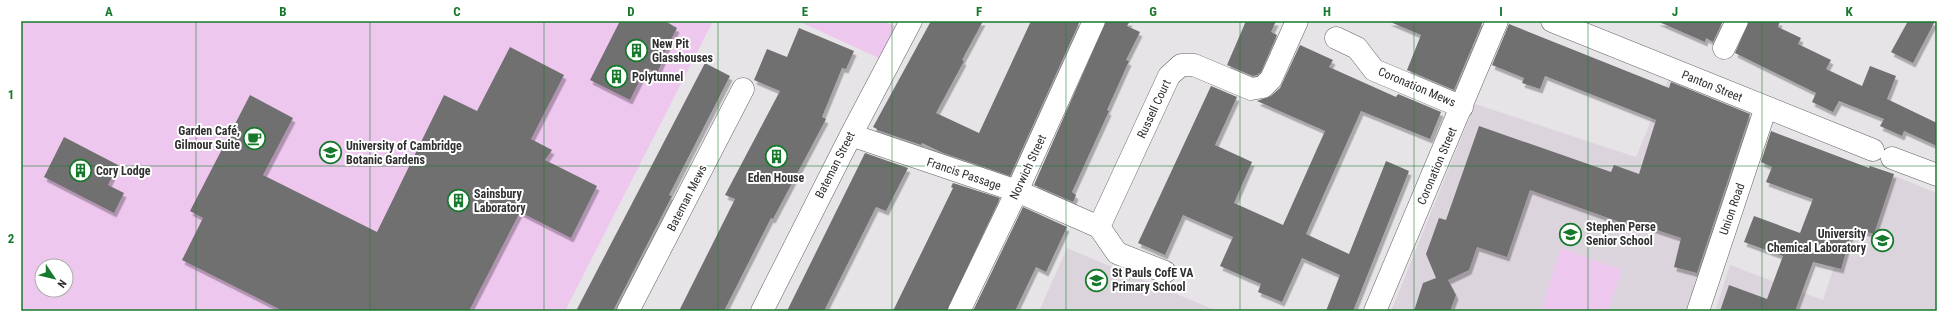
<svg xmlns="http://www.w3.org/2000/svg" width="1958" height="332" viewBox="0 0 1958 332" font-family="'Roboto Condensed',sans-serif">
<defs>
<filter id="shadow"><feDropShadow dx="2.5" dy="4.5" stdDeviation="0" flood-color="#0004"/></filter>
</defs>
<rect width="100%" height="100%" fill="#e7e4e7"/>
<path fill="#dcd4dc" d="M1671 73 1757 110 1692 311H1391L1475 104 1636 157Z
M1870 166 1937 193V311H1715L1730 265 1823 300 1841 246 1853 220Z
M1067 248 1217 311H1039Z"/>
<path fill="#eec7ee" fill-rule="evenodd" d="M21 21H713L565 311H21ZM42 266H66V290H42Z
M798 21H883L899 28 884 49 881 59Z
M1561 248 1622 270 1608 311H1541Z"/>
<path fill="#716f71" filter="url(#shadow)" d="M620 21H665L677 28 664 53 666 54 657 73 646 68 630 100 590 80Z
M931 21H983L962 60 964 61 936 113 979 133 1031 21H1080L1010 176 943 153 922 143 921 145 877 130V129L873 127Z
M1106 21H1130L1127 26 1140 32 1126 60 1129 61 1107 110 1109 111 1072 192 1076 195 1073 202 1034 185Z
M1246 21H1276L1271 32 1277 35 1261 72 1257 75 1253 76 1227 65Z
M1388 21H1483L1454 90 1407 70 1421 35Z
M1657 21H1723L1713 42 1706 38 1705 42Z
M1749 21H1780L1778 27 1801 38 1798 44 1831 60 1826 69 1862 86 1870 66 1896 76 1887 99 1937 123V146L1904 131 1902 136 1880 126 1884 119 1839 101 1833 112 1812 102 1816 93 1735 53Z
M1908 21H1935L1913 63 1891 52Z
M1509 24 1669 88 1671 82 1750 114 1697 273 1674 267 1681 238 1627 220 1625 224 1530 190 1507 257 1477 247 1469 270 1448 280 1456 295 1450 311H1414L1423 283 1436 278 1426 254 1439 218 1446 220 1479 126 1611 172 1614 165 1639 174 1656 120 1545 76 1540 89 1522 83 1524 78 1492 65Z
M799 28 854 51 846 69 842 68 822 117 826 119 773 219 771 218 724 311H679L735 199 725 195 780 91 754 80 767 49 787 57Z
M1300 45 1333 60 1329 67 1396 97 1398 94 1441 112 1430 139 1361 111 1306 234 1349 254 1386 161 1409 171 1353 311H1326L1340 275 1302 258 1282 302 1258 292 1261 284 1220 266 1233 237 1183 215 1165 255 1138 243 1211 86 1237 97 1215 145 1252 162 1234 203 1283 225 1325 131 1257 101 1271 96 1280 88Z
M510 47 564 75 531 139 552 150 545 160 597 186 571 238 520 212 469 311H283L182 260 203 218 190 211 250 95 293 118 263 175 377 232 444 95 477 111Z
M705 63 730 76 669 195 672 196 613 311H576Z
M1771 131 1869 168 1870 166 1894 174 1874 234 1853 228 1841 269 1813 262 1795 311H1720L1729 285 1767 299 1783 256 1744 242 1754 216 1800 233 1813 199 1766 182 1772 167 1761 162Z
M64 137 118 165 108 185 124 193 114 213 44 177Z
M865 153 908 168 886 211 876 207 824 311H787Z
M953 183 1000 198 947 311H893L953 188 951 187Z
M1023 207 1067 227 1046 272 1036 267 1015 311H973Z"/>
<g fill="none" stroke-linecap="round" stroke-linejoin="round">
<defs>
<path id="street" d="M1552 21 1873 150
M1336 38 1357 48 1374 70 1462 107
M1724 48 1737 21
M851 135 1017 191 1099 227
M1892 158 1937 175
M1099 227 1169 76 1181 65H1194L1251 89 1263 87 1271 79 1297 21
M1099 227 1117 253 1165 272
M628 311 743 89
M762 311 851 135 911 21
M959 311 1017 191 1094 21
M1375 311 1497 21
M1698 311 1766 107"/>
</defs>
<use href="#street" stroke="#646264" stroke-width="23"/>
<use href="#street" stroke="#fff" stroke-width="22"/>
</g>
<path fill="none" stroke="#16792b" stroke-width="1" stroke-opacity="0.55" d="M196 21V311M370 21V311M544 21V311M718 21V311M892 21V311M1066 21V311M1240 21V311M1414 21V311M1588 21V311M1762 21V311M21 166H1937"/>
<defs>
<symbol id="building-ring" viewBox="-11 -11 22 22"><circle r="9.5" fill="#fff" stroke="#16792b" stroke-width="1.5"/><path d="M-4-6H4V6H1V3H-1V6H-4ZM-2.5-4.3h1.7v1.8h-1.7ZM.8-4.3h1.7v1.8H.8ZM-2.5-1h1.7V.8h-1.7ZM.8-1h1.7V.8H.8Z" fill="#16792b"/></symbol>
<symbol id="cafe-ring" viewBox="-11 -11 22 22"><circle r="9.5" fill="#fff" stroke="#16792b" stroke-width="1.5"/><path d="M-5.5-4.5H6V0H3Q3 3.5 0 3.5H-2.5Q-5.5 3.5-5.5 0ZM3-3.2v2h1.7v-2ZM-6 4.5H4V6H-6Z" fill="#16792b"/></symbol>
<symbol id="university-ring" viewBox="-11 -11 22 22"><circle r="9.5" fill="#fff" stroke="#16792b" stroke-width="1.5"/><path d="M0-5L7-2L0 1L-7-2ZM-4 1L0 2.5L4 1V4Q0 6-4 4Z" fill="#16792b"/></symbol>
<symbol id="school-ring" viewBox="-11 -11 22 22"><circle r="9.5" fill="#fff" stroke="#16792b" stroke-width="1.5"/><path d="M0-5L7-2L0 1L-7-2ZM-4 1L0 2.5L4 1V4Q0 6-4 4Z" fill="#16792b"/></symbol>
</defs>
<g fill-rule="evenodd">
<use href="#building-ring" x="624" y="38" width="25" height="25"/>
<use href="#building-ring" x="604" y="64" width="25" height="25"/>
<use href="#cafe-ring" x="242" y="126" width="25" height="25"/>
<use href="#university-ring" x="318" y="140" width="25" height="25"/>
<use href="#building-ring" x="764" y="144" width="25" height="25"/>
<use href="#building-ring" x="68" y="158" width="25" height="25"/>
<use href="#building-ring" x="446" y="188" width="25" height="25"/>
<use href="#school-ring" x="1558" y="222" width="25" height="25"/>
<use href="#university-ring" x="1870" y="228" width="25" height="25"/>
<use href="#school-ring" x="1084" y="268" width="25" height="25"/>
</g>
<g text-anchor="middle" stroke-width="4" stroke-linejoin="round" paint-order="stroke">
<g font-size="12" font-weight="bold" fill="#302f30" stroke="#fff" text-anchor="start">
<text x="652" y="48">New Pit<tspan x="652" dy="14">Glasshouses</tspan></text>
<text x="632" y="81">Polytunnel</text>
<text x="240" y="135" text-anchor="end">Garden Café,<tspan x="240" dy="14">Gilmour Suite</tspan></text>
<text x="346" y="150">University of Cambridge<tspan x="346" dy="14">Botanic Gardens</tspan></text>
<text x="96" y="175">Cory Lodge</text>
<text x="776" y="182" text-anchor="middle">Eden House</text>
<text x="474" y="198">Sainsbury<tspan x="474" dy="14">Laboratory</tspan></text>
<text x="1586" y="231">Stephen Perse<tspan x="1586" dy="14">Senior School</tspan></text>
<text x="1866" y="238" text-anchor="end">University<tspan x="1866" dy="14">Chemical Laboratory</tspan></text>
<text x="1112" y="277">St Pauls CofE VA<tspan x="1112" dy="14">Primary School</tspan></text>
</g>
<g font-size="12" fill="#302f30" stroke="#fff">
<text transform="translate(1712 86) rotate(22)" y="4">Panton Street</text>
<text transform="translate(1417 87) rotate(23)" y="4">Coronation Mews</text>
<text transform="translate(1154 109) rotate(-65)" y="4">Russell Court</text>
<text transform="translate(835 165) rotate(-63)" y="4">Bateman Street</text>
<text transform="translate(1437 166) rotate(-67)" y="4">Coronation Street</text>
<text transform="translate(1028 167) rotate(-65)" y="4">Norwich Street</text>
<text transform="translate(964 174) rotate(19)" y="4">Francis Passage</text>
<text transform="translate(687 198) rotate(-63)" y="4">Bateman Mews</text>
<text transform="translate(1732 209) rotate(-71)" y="4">Union Road</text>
</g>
</g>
<rect width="1958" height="332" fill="none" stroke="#ffffff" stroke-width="44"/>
<g transform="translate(54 278) rotate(125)"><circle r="19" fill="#ffffff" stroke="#acacac"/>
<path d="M0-3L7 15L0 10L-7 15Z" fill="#16792b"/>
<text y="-6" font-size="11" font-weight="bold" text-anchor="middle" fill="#302f30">N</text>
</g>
<rect x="22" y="22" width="1914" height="288" fill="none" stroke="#16792b" stroke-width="1.5"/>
<g font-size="13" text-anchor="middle" font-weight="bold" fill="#16792b">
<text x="109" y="16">A</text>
<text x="283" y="16">B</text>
<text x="457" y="16">C</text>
<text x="631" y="16">D</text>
<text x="805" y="16">E</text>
<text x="979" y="16">F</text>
<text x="1153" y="16">G</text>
<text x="1327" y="16">H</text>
<text x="1501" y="16">I</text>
<text x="1675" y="16">J</text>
<text x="1849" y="16">K</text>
<text x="11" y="99">1</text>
<text x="11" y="243">2</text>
</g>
</svg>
